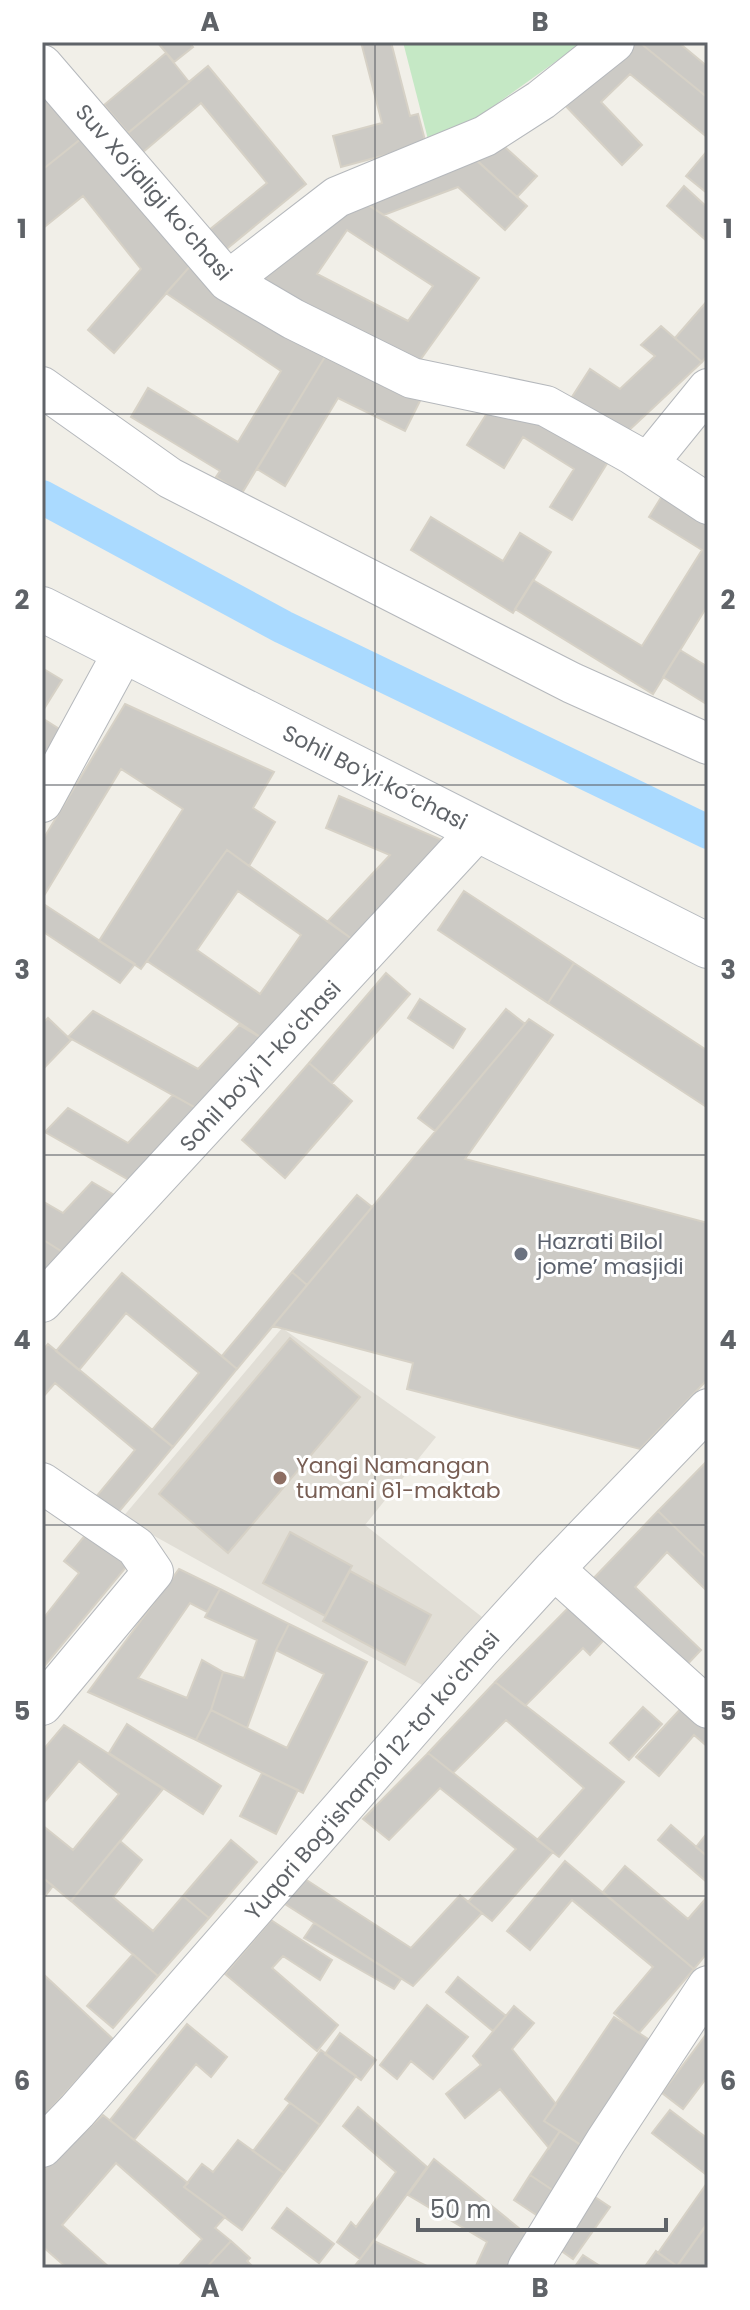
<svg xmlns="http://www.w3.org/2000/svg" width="750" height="2310" viewBox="0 0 750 2310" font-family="Poppins,sans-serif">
<rect width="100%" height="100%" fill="#f1efe8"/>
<path fill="#e1ded6" d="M282 1328 436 1437 365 1525 482 1617 422 1685 122 1518Z"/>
<path fill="#c5e8c5" d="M403 42H583L431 151Z"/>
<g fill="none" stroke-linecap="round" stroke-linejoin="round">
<path stroke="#aadaff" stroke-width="34" d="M42 497 283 627 708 832"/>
</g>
<path fill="#cccac5" stroke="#d6d1c6" stroke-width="2" fill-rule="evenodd" d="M157 42H189L193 47 174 62Z
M361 42H391L410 116 418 114 426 144 341 167 333 136 382 123Z
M621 42H639L708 98V138L630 74 601 102 642 145 622 165 560 100Z
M639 42H678L708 67V98Z
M166 53 189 82 128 133 104 105Z
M208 66 306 184 224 251 208 231 267 183 201 103 143 152 128 133Z
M42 78 87 134 42 170V137L44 136 42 133Z
M87 134 192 264 114 353 88 330 141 269 83 196 42 229V170Z
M496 139 537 176 517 197 476 160Z
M708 150V194L686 176Z
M470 154 527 206 505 230 458 187 384 215 356 197Z
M684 186 708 208V242L667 206Z
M356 197 479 278 418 363 260 281ZM347 230 433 286 408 321 317 274Z
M192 264 326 355 242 493 216 477 220 471 131 417 148 388 238 442 281 371 166 293Z
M708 300V355L702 362 675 338Z
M661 326 702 362 624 435 570 400 590 369 620 389 655 356 641 345Z
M326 355 420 401 405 431 338 398 285 486 257 469Z
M489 410 547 417 611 457 572 520 550 507 574 469 523 437 504 468 467 445Z
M665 491 708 517V605L653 694 515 609 533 580 642 646 702 550 649 517Z
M431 517 503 561 520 533 551 552 513 613 411 550Z
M680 650 708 667V705L663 677Z
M42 668 62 680 42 712Z
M125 704 274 772 253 808 275 822 249 866 227 850 141 969 99 941 183 809 121 769 42 899V841Z
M42 718 61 730 42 760Z
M339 796 449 843 356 942 328 921 390 855 326 828Z
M227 850 356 942 268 1042 147 961ZM238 891 301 935 260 994 197 950Z
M464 891 574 963 548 1003 438 930Z
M42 903 135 964 120 983 42 931Z
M574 963 708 1051V1108L548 1003Z
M386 973 410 994 332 1083 309 1063Z
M420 999 465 1029 453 1048 408 1018Z
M506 1009 525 1024 435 1131 418 1118Z
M93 1011 198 1069 239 1025 268 1042 205 1113 68 1037Z
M48 1018 71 1040 42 1070V1024Z
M529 1019 553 1035 465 1159 708 1223V1379L640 1449 407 1389 413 1363 273 1326Z
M309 1063 352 1101 285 1178 242 1140Z
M173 1095 205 1113 136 1184 45 1132 68 1108 128 1143Z
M92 1182 121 1199 64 1253 42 1239V1201L63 1213Z
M357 1195 372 1207 307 1285 292 1272Z
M42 1239 64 1253 42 1277Z
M292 1272 307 1285 237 1369 222 1356Z
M122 1273 237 1369 173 1447 152 1430 199 1373 126 1313 79 1370 56 1351Z
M290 1338 360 1397 228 1553 159 1494Z
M48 1344 173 1447 116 1515 95 1498 135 1450 55 1383 42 1398V1351Z
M708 1460 707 1512 708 1559 658 1511Z
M658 1511 708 1559V1592L667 1552 635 1587 701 1650 680 1672 588 1584Z
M290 1532 352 1566 325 1616 263 1583Z
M87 1533 127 1566 42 1669V1620L79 1573 64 1561Z
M179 1569 220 1589 207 1612 190 1603 138 1678 187 1698 202 1660 223 1672 211 1710 196 1740 88 1692Z
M350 1571 431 1615 405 1665 323 1621Z
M220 1589 289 1624 276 1650 247 1728 211 1710 223 1672 244 1678 257 1640 205 1617Z
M579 1597 613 1630 590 1655 583 1648 525 1706 495 1682Z
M289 1624 367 1662 303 1793 196 1740 211 1710 287 1748 324 1674 276 1650Z
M495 1682 624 1782 559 1857 537 1840 584 1788 506 1720 453 1773 428 1753Z
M686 1703 708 1722V1747L694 1735 659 1776 636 1757Z
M643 1707 662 1724 629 1760 610 1743Z
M127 1724 221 1786 203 1814 109 1753Z
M64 1725 163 1789 71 1901 42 1877V1825L73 1850 119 1794 79 1761 42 1805V1751Z
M428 1753 553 1852 492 1921 468 1902 516 1849 440 1788 389 1840 363 1819Z
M262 1773 298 1790 276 1834 240 1816Z
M671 1825 708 1857V1883L658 1840Z
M708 1832V1857L696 1847Z
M231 1840 257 1862 209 1918 183 1896Z
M120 1841 142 1860 113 1897 153 1931 183 1896 209 1918 158 1976 71 1901Z
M565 1861 694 1969 639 2033 614 2013 653 1967 572 1900 530 1950 507 1931Z
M625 1866 688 1919 708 1896V1952L694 1969 603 1892Z
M42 1877 53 1886 42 1900Z
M305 1879 411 1948 460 1895 482 1913 413 1986 282 1902Z
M271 1920 332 1960 320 1980 283 1956 272 1968 338 2025 317 2051 225 1974Z
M314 1923 401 1979 394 1989 304 1938Z
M133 1954 158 1976 113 2028 87 2006Z
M42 1973 114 2040 42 2118V2041L44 2038 42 2036Z
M458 1977 506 2016 493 2031 446 1992Z
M427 2005 468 2037 433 2079 411 2061 397 2079 380 2065Z
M514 2006 534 2023 512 2049 556 2104 544 2121 560 2131 549 2148 500 2089 465 2118 446 2094 481 2065 473 2056Z
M614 2017 659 2046 590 2151 544 2121Z
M187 2024 227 2057 211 2077 196 2064 134 2140 110 2120Z
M708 2032V2076L683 2109 662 2093Z
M340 2033 376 2060 361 2080 325 2054Z
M321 2050 356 2076 320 2125 285 2099Z
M290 2103 320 2125 284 2173 253 2151Z
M358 2107 427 2167 360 2259 337 2242 351 2222 356 2227 396 2172 343 2126Z
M670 2110 708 2139V2176L652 2133Z
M103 2115 188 2183 184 2187 225 2217 215 2228 231 2241 206 2268H177L202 2239 116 2163 62 2225 110 2268H67L42 2246V2171Z
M560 2131 590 2151 560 2195 530 2175Z
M238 2140 284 2173 242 2230 184 2187 202 2164 213 2172Z
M434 2159 531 2238 515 2268H475L487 2242 408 2195Z
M530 2175 560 2195 544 2220 514 2200Z
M707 2183 708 2222 677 2266 658 2253Z
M586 2191 610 2207 573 2259 550 2243Z
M287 2208 334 2244 319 2263 272 2228Z
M708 2223V2268H676Z
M231 2241 250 2258 247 2261 254 2268H206Z
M374 2241 431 2268 354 2267Z
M656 2251 677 2266 676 2268H644Z
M583 2255 603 2268H574Z"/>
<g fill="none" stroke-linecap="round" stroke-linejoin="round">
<defs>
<path id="minor" d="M42 65 228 281 293 319 412 378 546 406 632 454 708 504
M228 281 337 197 485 136 541 100 614 42
M42 387 170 478 572 683 708 744
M647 464 708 389
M42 802 124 651
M42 1302 479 829
M42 1483 136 1547 153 1572 42 1705
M554 1569 708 1708
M42 2147 77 2111 481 1649 554 1569 708 1409
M528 2268 606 2141 708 1986"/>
<path id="secondary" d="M42 609 708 946"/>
</defs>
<use href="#minor" stroke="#b5b8bc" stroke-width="42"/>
<use href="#secondary" stroke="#b6babf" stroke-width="46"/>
<use href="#minor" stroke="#fff" stroke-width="40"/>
<use href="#secondary" stroke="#fff" stroke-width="44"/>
</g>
<path fill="none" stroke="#5f6368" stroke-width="2" stroke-opacity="0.55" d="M375 42V2268M42 414H708M42 785H708M42 1155H708M42 1525H708M42 1896H708"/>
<circle fill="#6b7280" stroke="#fff" stroke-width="3" cx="521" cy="1254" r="8"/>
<circle fill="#8d6e63" stroke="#fff" stroke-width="3" cx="280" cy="1478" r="8"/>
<g text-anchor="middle" stroke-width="6" stroke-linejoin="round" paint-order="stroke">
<g font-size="22" fill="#5f6368" stroke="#fff">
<text transform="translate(154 192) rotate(49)" y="8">Suv Xoʻjaligi koʻchasi</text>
<text transform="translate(375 777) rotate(27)" y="8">Sohil Boʻyi koʻchasi</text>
<text transform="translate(260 1066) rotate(-47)" y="8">Sohil boʻyi 1-koʻchasi</text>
<text transform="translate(372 1775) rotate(-49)" y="8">Yuqori Bogʻishamol 12-tor koʻchasi</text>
</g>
<g font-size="22" fill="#5b616d" stroke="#fff" text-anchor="start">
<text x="537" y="1249">Hazrati Bilol<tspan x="537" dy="25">jome’ masjidi</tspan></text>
</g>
<g font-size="22" fill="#785e54" stroke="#fff" text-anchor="start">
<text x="296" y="1473">Yangi Namangan<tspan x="296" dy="25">tumani 61-maktab</tspan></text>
</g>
</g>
<rect width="750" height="2310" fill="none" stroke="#ffffff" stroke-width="88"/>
<path d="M418 2218v12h248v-12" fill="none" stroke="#5f6368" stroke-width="4"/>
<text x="430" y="2218" font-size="24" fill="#5f6368" stroke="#ffffff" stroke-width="6" paint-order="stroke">50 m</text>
<rect x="44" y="44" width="662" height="2222" fill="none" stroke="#5f6368" stroke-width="3"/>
<g font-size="26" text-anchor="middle" font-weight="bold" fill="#5f6368">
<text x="210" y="31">A</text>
<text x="540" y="31">B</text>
<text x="22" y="238">1</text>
<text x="728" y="238">1</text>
<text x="22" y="609">2</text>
<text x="728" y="609">2</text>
<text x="22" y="979">3</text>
<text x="728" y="979">3</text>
<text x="22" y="1349">4</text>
<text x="728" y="1349">4</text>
<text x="22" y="1720">5</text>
<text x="728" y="1720">5</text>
<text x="22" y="2090">6</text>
<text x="728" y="2090">6</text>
<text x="210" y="2297">A</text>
<text x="540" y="2297">B</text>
</g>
</svg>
